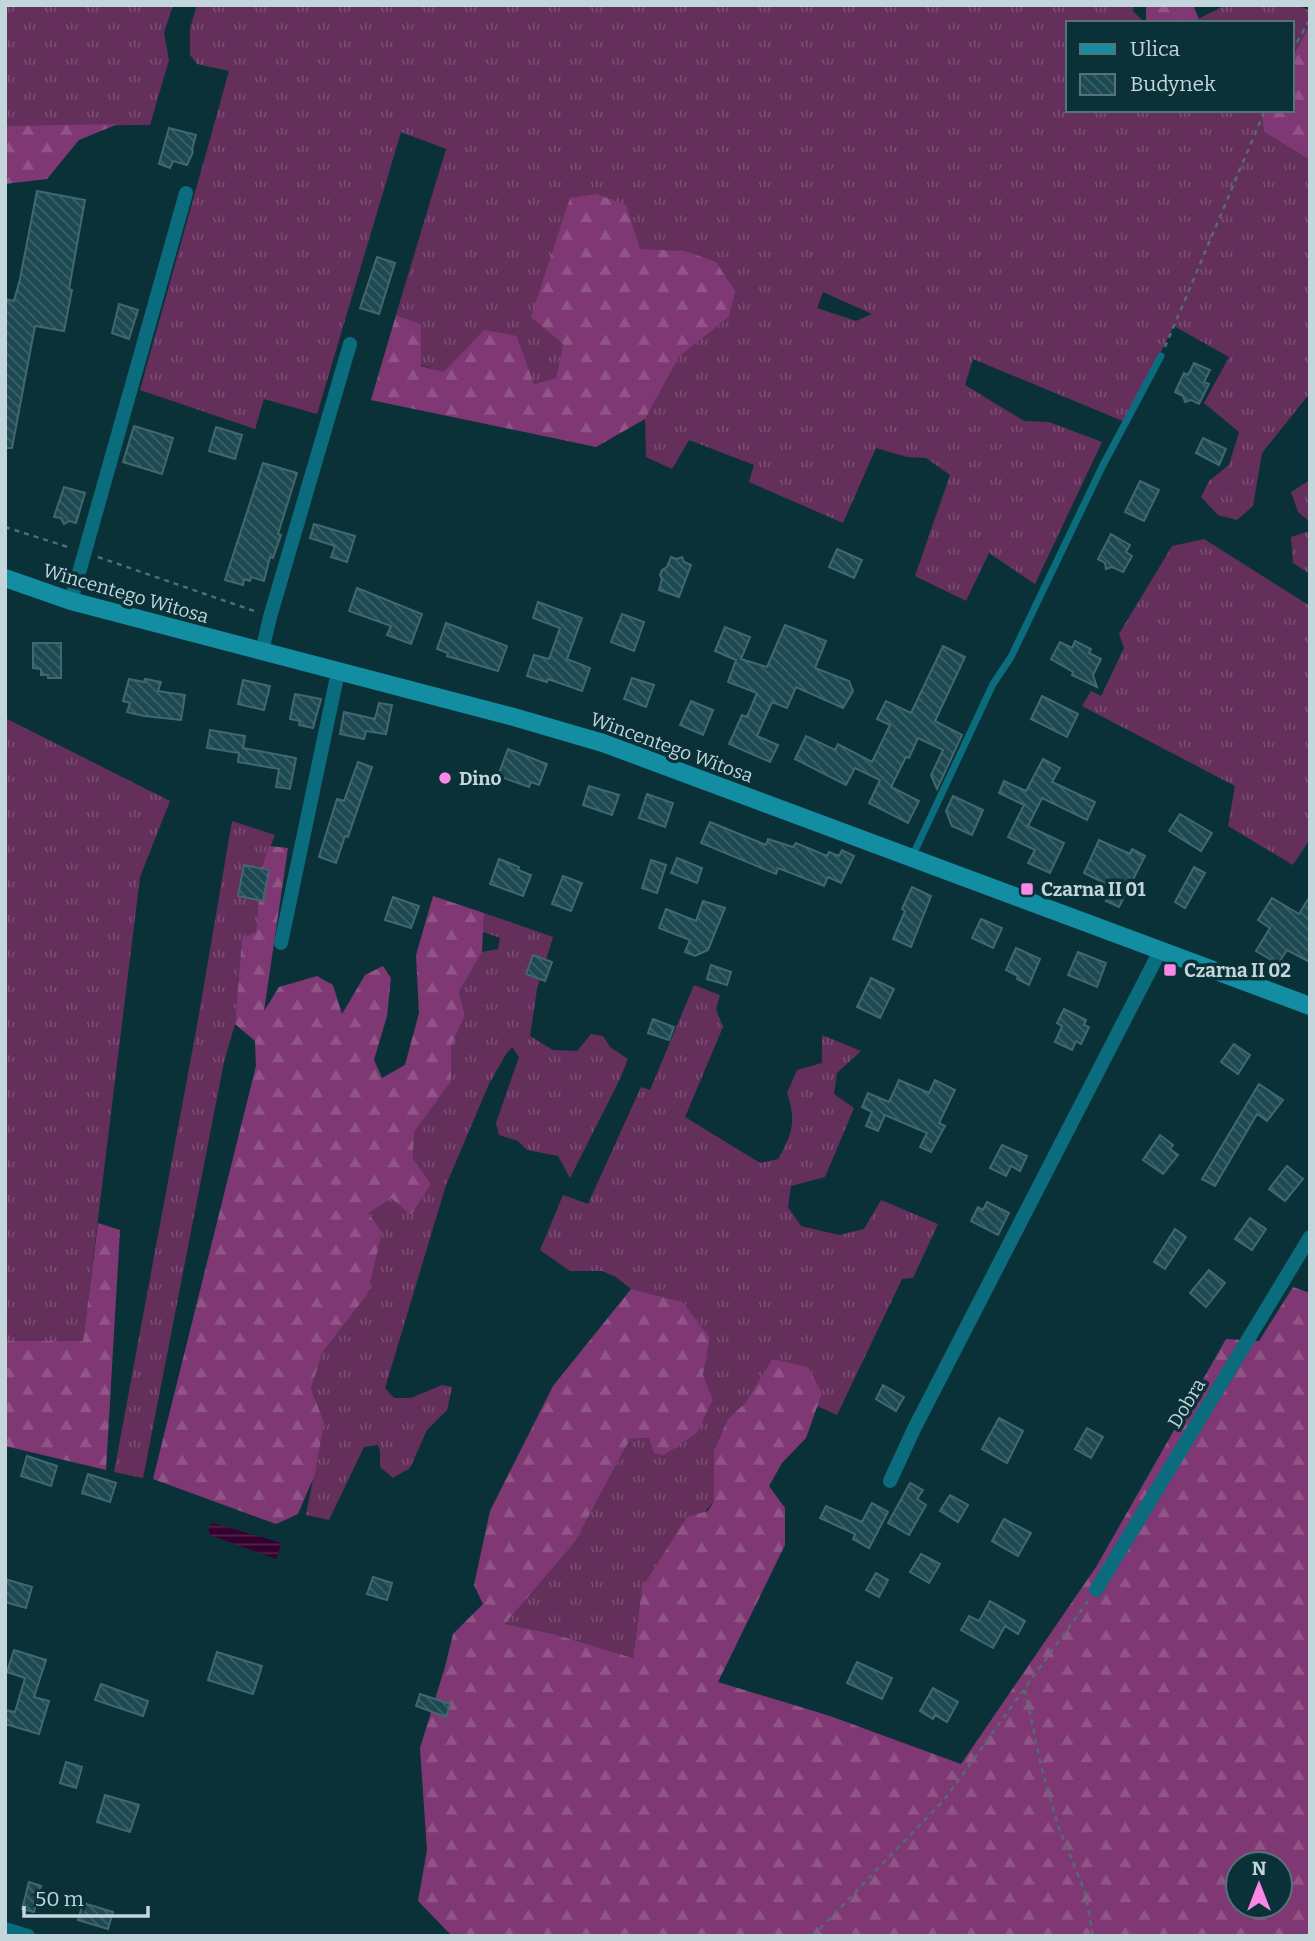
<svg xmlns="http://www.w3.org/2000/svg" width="1315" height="1941" viewBox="0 0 1315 1941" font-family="Bitter,serif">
<defs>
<pattern id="grass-tufts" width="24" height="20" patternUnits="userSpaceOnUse" patternTransform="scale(1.75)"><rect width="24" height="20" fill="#642f5b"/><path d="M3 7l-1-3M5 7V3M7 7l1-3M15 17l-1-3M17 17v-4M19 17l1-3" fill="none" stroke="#794c72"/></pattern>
<pattern id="forest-firs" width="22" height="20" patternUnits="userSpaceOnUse" patternTransform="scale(1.75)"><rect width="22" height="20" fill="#7f3873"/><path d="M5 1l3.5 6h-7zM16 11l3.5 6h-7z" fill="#905486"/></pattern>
<pattern id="water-rules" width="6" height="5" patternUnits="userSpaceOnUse" patternTransform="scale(1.75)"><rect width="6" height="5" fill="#34002e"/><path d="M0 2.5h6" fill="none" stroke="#50244c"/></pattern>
<pattern id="building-back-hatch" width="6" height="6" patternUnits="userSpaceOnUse" patternTransform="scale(1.75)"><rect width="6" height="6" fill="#1d4952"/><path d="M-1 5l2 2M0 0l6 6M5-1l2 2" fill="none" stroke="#3c626a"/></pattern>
</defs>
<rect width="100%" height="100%" fill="#0b3138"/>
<path fill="url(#grass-tufts)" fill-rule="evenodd" d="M5 5H173L164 33 169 60 150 125 5 126Z
M197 5H1134L1133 11 1145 23H1068V110H1265L1262 117 1264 132 1310 160V393L1262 453 1253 506 1237 520 1218 515 1201 497 1209 481 1229 465 1239 432 1204 403 1229 357 1174 326 1125 422 973 359 965 385 1024 421 1049 422 1102 442 1035 584 989 553 966 601 915 576 950 475 926 458 907 457 876 448 843 523 749 482 754 465 689 440 672 469 646 457 645 418 679 357 729 317 685 251 640 250 563 344 556 378 534 384 517 336 444 373 421 365V324L396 315 446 149 401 132 317 414 264 399 255 429 140 390 229 71 197 64 190 55V28ZM823 292 872 314 856 321 817 308Z
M1226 5H1298L1310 11V24L1292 58V23H1190Z
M1310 480V522L1298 512 1291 492Z
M1310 531V574L1293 563 1291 537Z
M1204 539 1310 606V839L1293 865 1228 826 1235 786 1082 706 1091 691 1101 696 1124 648 1119 634 1172 546Z
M5 718 170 801 140 877 83 1341H5Z
M232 821 275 835 261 871 256 933 242 940 235 1024 224 1062 143 1478 114 1472 198 1020Z
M484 913 553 937 537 989 530 1036 553 1050 577 1051 591 1034 603 1036 610 1047 628 1059 620 1079 570 1178 558 1156 527 1150 518 1141 499 1135 496 1123 519 1057 512 1047 506 1054 489 1084 446 1185 385 1388 394 1398H411L442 1385 452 1387 447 1410 427 1430 410 1468 393 1478 380 1467V1451L378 1445 364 1447 329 1520 306 1515 324 1422 311 1389 322 1353 367 1295V1213L393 1199 413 1159 414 1132 451 1082V1047L465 1015 459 992 482 952 498 949 500 938 483 932Z
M694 985 720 995 716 1009 723 1027 685 1117 760 1163 778 1159C792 1135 797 1120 787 1093L797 1070 822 1063V1035L861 1051 837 1073 834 1094 854 1108 825 1177 791 1186 788 1207 801 1226 839 1235 864 1229 881 1200 938 1224 913 1278 902 1279 837 1415 817 1406 822 1393 772 1359 745 1403 728 1419 714 1448V1501L642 1588 633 1658 554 1634 505 1624 575 1542 630 1439 649 1438 713 1399 703 1375 710 1338 683 1302 631 1289 616 1277 602 1271H570L540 1250 563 1195 588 1204 641 1087 650 1090Z"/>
<path fill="url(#forest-firs)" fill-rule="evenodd" d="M1146 5H1193L1199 19 1190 23H1146Z
M1310 24V160L1264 132 1262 117 1265 110H1292V58Z
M118 124 79 140 47 179 5 184V126Z
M596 194 626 205 640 249 685 251 716 262 735 291 729 317 679 357 645 419 596 447 371 400 396 315 421 324V366L444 372 484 330 517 336 534 384 556 378 563 344 531 317 570 198Z
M269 846 288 848 264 1011 279 987 317 976 333 985 342 1014 365 975 383 966 391 978 387 1016 374 1060 382 1078 405 1065 419 1013 416 955 433 896 484 913 482 952 459 992 465 1015 451 1047V1082L414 1132 413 1159 431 1184 411 1215 392 1199 368 1213 382 1232 367 1295 322 1353 311 1389 324 1422 315 1474 298 1514 276 1524 153 1479 256 1066 255 1041 235 1024 242 939 256 932 261 871Z
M98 1223 120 1230 106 1470 5 1446V1341H83Z
M1293 1287 1310 1293V1936H452L418 1901 427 1850 420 1748 445 1667 453 1634 483 1604 474 1585 490 1511 553 1386 631 1289 683 1302 710 1338 703 1375 713 1399 697 1433 664 1455 654 1453 649 1438 630 1439 575 1542 505 1624 554 1634 633 1658 642 1588 687 1517 708 1511 714 1501V1449L728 1419 745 1403 772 1359 808 1367 822 1393 806 1438 782 1463 769 1486 785 1508V1545L718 1682 830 1716 961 1764 1096 1567 1226 1339 1259 1341ZM1238 1864H1280V1906H1238Z"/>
<path fill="url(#water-rules)" d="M213 1523 282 1543 276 1559 210 1535 208 1527Z"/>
<path fill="url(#building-back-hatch)" stroke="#43676f" stroke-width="2" d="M169 128 196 135 192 149 193 152 187 165 173 161 170 168 159 164Z
M37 191 85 200 69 289 72 290 64 331 35 326 12 448H5V299L14 301 20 279Z
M377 257 395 263 379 314 360 308Z
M119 304 138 310 129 339 112 333Z
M1194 363 1210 370 1204 382 1209 384 1199 404 1191 400 1185 402 1183 396 1175 392 1184 373 1188 375Z
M134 426 173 438 162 474 123 462Z
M216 427 242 435 235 459 209 451Z
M1203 438 1226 449 1219 465 1196 453Z
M263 463 297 473 278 534 281 535 273 558 270 557 264 581 251 577 250 581 244 579 243 585 225 580Z
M1140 481 1159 490 1144 521 1125 512Z
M64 487 85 493 76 523 69 521 64 524 61 518 54 517Z
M314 524 355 536 347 562 331 557 335 546 310 538Z
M1111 534 1130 545 1126 552 1132 556 1123 572 1112 567 1106 569 1105 563 1098 559Z
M837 549 862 560 854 578 829 567Z
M671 557 677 559 682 557 684 562 691 565 679 597 659 590 662 579 660 575 662 570 667 567Z
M357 588 422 614 411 644 387 635 391 626 349 611Z
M538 602 582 618 567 659 590 668 582 691 548 679 547 682 527 676 534 655 549 659 560 628 533 618Z
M622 614 644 622 634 651 611 642Z
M446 623 507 646 498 671 447 656 448 653 437 649Z
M785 625 826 641 815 668 849 681 853 691 843 708 796 687 787 708 772 702 757 736 778 745 770 762 729 744 742 715 747 717 757 693 728 682 736 660 715 651 725 627 750 637 741 659 767 667Z
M1075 641 1091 649 1089 653 1101 659 1093 675 1097 687 1072 675 1073 672 1051 659 1060 642 1072 648Z
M33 643H61V678H48V675H41V669L33 668Z
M943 646 965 657 935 721 962 735 937 789 931 775 943 750 918 738 909 758 906 757 891 787 919 801 908 823 869 803 880 780 855 768 846 785 795 759 806 736 835 750 838 744 872 762 890 725 877 719 886 701 911 713Z
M632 678 654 685 646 707 624 699Z
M129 679 144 682 145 679 161 682 158 691 185 695 181 720 144 716 127 712 130 703 123 701Z
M243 680 270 686 264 710 238 704Z
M295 694 321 699 313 728 299 725 300 721 290 719Z
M1042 696 1078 714 1067 737 1031 719Z
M691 701 713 710 703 735 680 725Z
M379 703 392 705 386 734 366 731 364 739 340 734 344 712 375 719Z
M210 730 245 736 243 748 296 758 290 789 276 787 279 769 238 762 239 753 207 748Z
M508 749 547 764 539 785 531 782 529 787 498 776Z
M1043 759 1060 768 1052 782 1095 802 1087 820 1042 798 1028 826 1064 843 1050 873 1028 863 1035 850 1008 837 1024 805 999 793 1004 781 1026 791Z
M358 762 372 767 348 837 345 836 336 863 319 857 337 799 344 801Z
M589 786 619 795 612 815 583 805Z
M647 794 673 803 665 827 639 818Z
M953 796 983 810 972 835 952 826 946 811Z
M1180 814 1212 833 1201 851 1169 831Z
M710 822 766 845 768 839 793 847 796 843 827 856 829 852 839 856 842 850 854 856 841 883 828 877 824 886 778 868 776 874 701 843Z
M1099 840 1130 854 1132 849 1145 856 1119 907 1106 901 1113 887 1084 873Z
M677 858 702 868 697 883 671 873Z
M499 859 519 867 518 870 531 875 523 896 490 884Z
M651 860 666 865 657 893 642 888Z
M244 865 269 870 263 901 238 896Z
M1194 867 1205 873 1185 908 1175 902Z
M563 876 582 883 571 911 552 904Z
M912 887 931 896 911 947 893 939 905 911 902 909Z
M1310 896V962L1287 950 1278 964 1256 951 1270 928 1258 920 1272 898 1299 914Z
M393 897 419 906 411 928 385 920Z
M703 901 725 908 708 950 695 956 685 952 690 940 659 928 666 909 696 921Z
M981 919 1002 928 993 948 972 938Z
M1016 948 1040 959 1029 985 1017 979 1018 976 1006 970Z
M1078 952 1106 963 1097 987 1068 975Z
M533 955 552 962 545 981 526 974Z
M711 965 731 972 727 985 707 979Z
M871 978 894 989 880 1018 857 1007Z
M1064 1009 1086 1020 1084 1025 1089 1027 1081 1044 1076 1041 1072 1050 1055 1042 1062 1026 1057 1023Z
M653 1019 674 1027 669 1040 648 1033Z
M1234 1044 1250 1055 1238 1074 1221 1062Z
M899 1080 929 1093 935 1080 955 1090 939 1123 945 1126 931 1152 920 1147 927 1133 885 1115 878 1131 866 1126 872 1112 862 1107 868 1093 889 1102Z
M1259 1084 1283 1100 1267 1121 1257 1114 1215 1186 1202 1179Z
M1160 1135 1173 1145 1170 1149 1178 1155 1163 1174 1143 1160Z
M1002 1145 1027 1156 1020 1171 1011 1166 1006 1176 990 1168Z
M1287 1166 1303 1179 1285 1201 1269 1189Z
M987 1202 1009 1213 998 1235 971 1221 978 1207 983 1210Z
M1250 1218 1266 1229 1252 1250 1235 1239Z
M1175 1229 1186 1237 1165 1269 1154 1262Z
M1209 1270 1225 1283 1206 1307 1190 1293Z
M883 1385 904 1397 896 1411 876 1399Z
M999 1418 1023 1431 1007 1463 982 1449Z
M1087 1428 1103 1437 1091 1458 1075 1449Z
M27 1456 57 1466 51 1486 21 1476Z
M88 1474 116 1483 110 1502 82 1493Z
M910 1483 923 1490 917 1499 926 1505 909 1535 888 1523Z
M950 1495 968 1505 958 1522 940 1511Z
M872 1503 888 1512 869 1548 853 1539 855 1534 820 1518 826 1506 862 1522Z
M1004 1519 1031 1533 1018 1556 992 1541Z
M921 1554 940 1564 929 1583 910 1572Z
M876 1573 888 1580 879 1597 866 1590Z
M373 1577 392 1583 387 1600 367 1594Z
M5 1579 32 1587 26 1608 5 1602Z
M990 1601 1025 1621 1018 1634 1005 1626 993 1648 961 1630 969 1616 979 1621Z
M14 1650 46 1660 34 1697 49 1701 39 1734 5 1724V1710L15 1712 25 1678 7 1672Z
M217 1652 262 1666 253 1694 208 1680Z
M857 1662 892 1678 882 1699 847 1683Z
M101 1684 148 1701 143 1716 95 1700Z
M933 1688 958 1702 947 1722 935 1715 933 1719 920 1711Z
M420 1694 450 1704 446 1717 416 1706Z
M66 1762 82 1767 76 1788 60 1783Z
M105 1795 139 1805 130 1832 97 1822Z
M29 1882 41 1886 34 1912 22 1909Z
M83 1903 113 1912 108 1929 78 1920Z"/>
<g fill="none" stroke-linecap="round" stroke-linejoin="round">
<path stroke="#4f6e74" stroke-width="2.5" stroke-dasharray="5 5" stroke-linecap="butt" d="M1292 51 1310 19
M1165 347 1265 110
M5 527 71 548
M98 557 257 612
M1025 1690 1042 1770 1058 1826 1085 1892 1093 1936
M813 1936 944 1800 1088 1601"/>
<path stroke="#0b6c7d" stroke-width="7" d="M912 857 993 684 1011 657 1102 467 1161 356"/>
<path stroke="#0b6c7d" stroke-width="14" d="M71 601 186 193
M262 651 270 617 350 344
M281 943 338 672
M890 1481 914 1429 1160 951
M1096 1590 1310 1237
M5 1929 28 1936"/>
<path stroke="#128da2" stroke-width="18" d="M5 578 71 601 510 716 603 743 1310 1006"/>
</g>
<g fill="#fb87e6" stroke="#0b3138" stroke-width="2.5">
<circle cx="445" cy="778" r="7"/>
<rect x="1020" y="882" width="14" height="14" rx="3.5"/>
<rect x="1163" y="963" width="14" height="14" rx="3.5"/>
</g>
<g text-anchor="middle" stroke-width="7" stroke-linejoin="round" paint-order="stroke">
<g font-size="19" fill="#c3d6db" stroke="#0b3138">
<text transform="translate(126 593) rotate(16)" y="7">Wincentego Witosa</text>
<text transform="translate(672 747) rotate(20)" y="7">Wincentego Witosa</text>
<text transform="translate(1186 1403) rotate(-59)" y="7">Dobra</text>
</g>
<g font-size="19" font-weight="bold" fill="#c3d6db" stroke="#0b3138" text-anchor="start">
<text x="459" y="785">Dino</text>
<text x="1041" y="896">Czarna II 01</text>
<text x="1184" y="977">Czarna II 02</text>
</g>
</g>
<rect width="1315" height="1941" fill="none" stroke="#c3d6db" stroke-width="14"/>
<rect x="1066" y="21" width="228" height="91" fill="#0b3138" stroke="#557379" stroke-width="2"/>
<rect x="1080" y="44" width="35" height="10" fill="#128da2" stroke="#557379" stroke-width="2"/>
<text x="1130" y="56" font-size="21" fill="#c3d6db">Ulica</text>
<rect x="1080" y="74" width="35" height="21" fill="url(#building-back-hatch)" stroke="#557379" stroke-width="2"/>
<text x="1130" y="91" font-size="21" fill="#c3d6db">Budynek</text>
<g transform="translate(1259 1885)"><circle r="33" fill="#0b3138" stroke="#557379" stroke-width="2"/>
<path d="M0-5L12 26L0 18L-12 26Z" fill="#fb87e6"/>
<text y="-10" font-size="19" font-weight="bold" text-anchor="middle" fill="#c3d6db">N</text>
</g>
<path d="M24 1906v10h124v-10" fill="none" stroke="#c3d6db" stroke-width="3.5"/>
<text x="35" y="1906" font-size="21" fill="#c3d6db" stroke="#0b3138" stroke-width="5" paint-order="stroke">50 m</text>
</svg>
